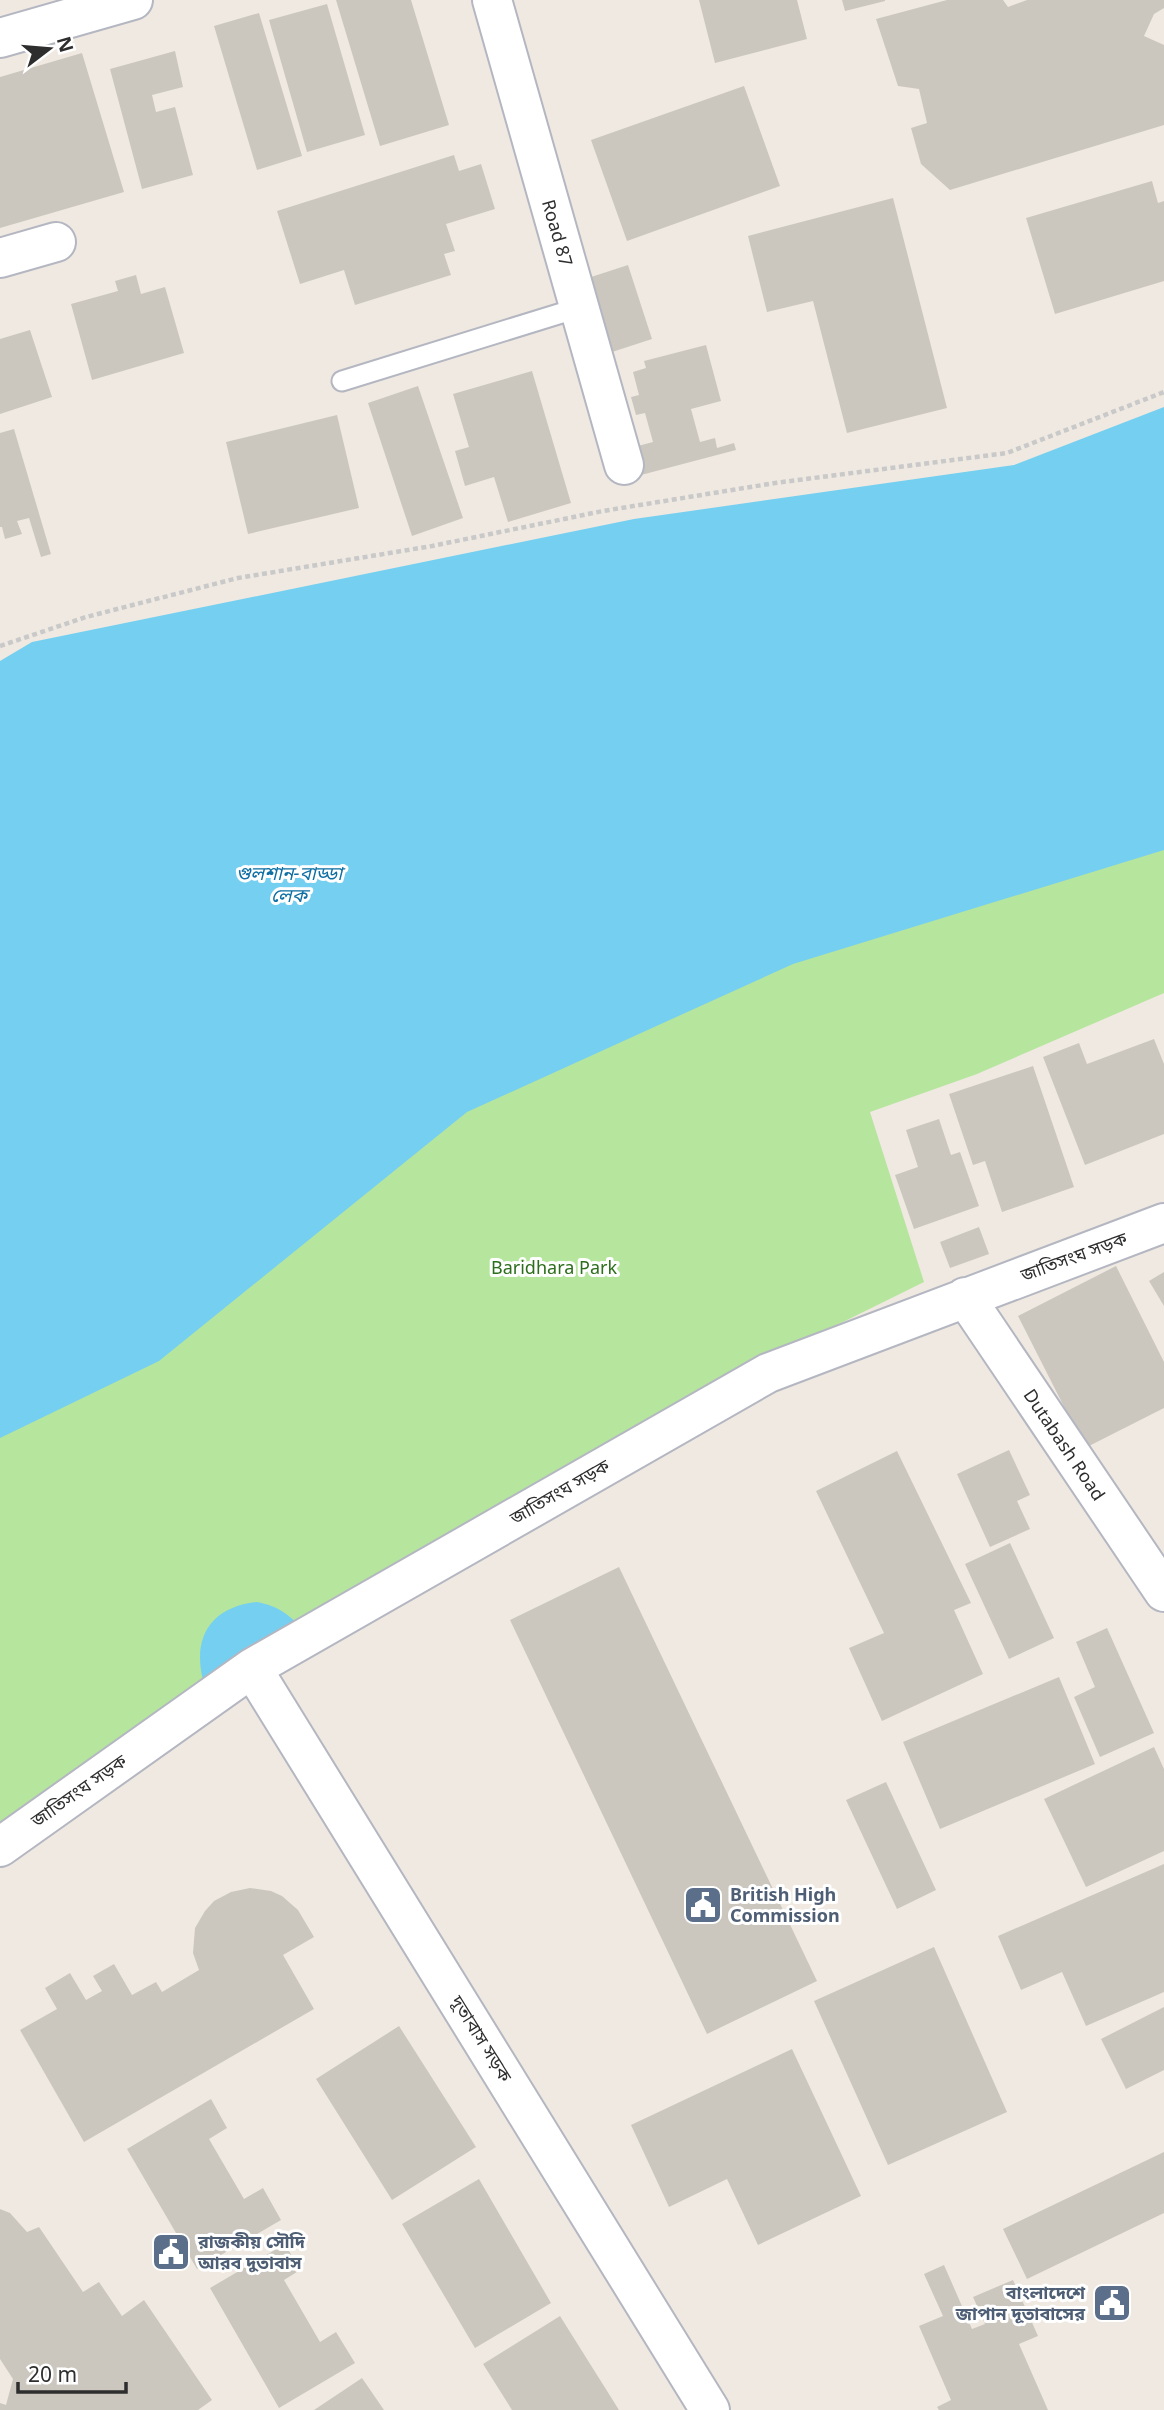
<svg xmlns="http://www.w3.org/2000/svg" width="1164" height="2410" viewBox="0 0 1164 2410" font-family="'Noto Sans','Noto Sans Bengali',sans-serif">
<rect width="100%" height="100%" fill="#efe9e1"/>
<path fill="#b6e59e" d="M1164 844V993L977 1074 870 1112 924 1282 762 1362 0 1831V1437L454 1109 781 962Z"/>
<path fill="#75cff0" d="M1164 407V850L793 964 467 1112 159 1361 0 1438V661L32 642 634 519 1014 465Z
M257 1602C277 1606 288 1613 302 1629L203 1680C192 1636 212 1607 257 1602Z"/>
<path fill="#cbc7bf" d="M336 0H411L449 125 380 146Z
M699 0H797L807 39 715 63Z
M842 0H885V1L845 11Z
M947 0H1003L1008 7 1027 0H1164V8L1154 14 1144 36 1164 45V125L950 190 921 164 911 128 927 123 919 89 898 86 876 19Z
M327 4 365 135 307 152 269 20Z
M259 13 302 156 257 170 214 26Z
M175 51 183 87 152 95 156 112 175 107 193 175 142 189 110 69Z
M82 53 124 192 0 228V77Z
M744 86 780 186 627 241 591 140Z
M454 155 459 171 481 164 495 209 446 224 455 251 444 254 451 275 355 305 344 270 300 284 277 211Z
M1152 181 1158 203 1164 201V281L1055 314 1026 218Z
M893 198 947 408 847 433 813 301 767 312 748 236Z
M628 265 652 339 609 353 585 279Z
M136 275 141 294 165 287 184 353 92 380 71 304 118 291 115 281Z
M30 330 52 397 0 414V339Z
M706 345 721 401 691 409 700 442 715 438 717 448 734 443 736 450 641 475 634 447 653 442 645 413 636 415 631 397 639 395 633 372 646 368 644 361Z
M532 371 571 503 508 522 494 477 465 486 455 451 469 447 453 394Z
M418 386 463 518 412 536 368 403Z
M337 415 359 508 248 534 226 442Z
M14 429 51 554 41 557 29 518 17 521 22 534 5 539 2 527H0V433Z
M1154 1039 1164 1064V1134L1085 1165 1043 1057 1079 1043 1087 1064Z
M1033 1066 1074 1187 1002 1212 985 1161 973 1165 949 1094Z
M939 1119 951 1155 960 1152 979 1206 914 1229 895 1175 918 1167 906 1130Z
M979 1227 989 1254 950 1268 940 1242Z
M1116 1266 1164 1362V1408L1085 1448 1018 1316Z
M1164 1272V1306L1149 1281Z
M1009 1450 1030 1495 1017 1501 1030 1529 990 1547 957 1474Z
M897 1451 971 1603 954 1610 983 1674 882 1721 849 1648 884 1633 816 1491Z
M1010 1543 1054 1638 1009 1659 965 1564Z
M619 1567 817 1981 707 2034 510 1620Z
M1107 1628 1154 1733 1100 1757 1074 1697 1095 1687 1076 1642Z
M1059 1677 1095 1764 940 1829 903 1742Z
M1154 1747 1164 1769V1851L1086 1887 1044 1799Z
M886 1782 936 1890 897 1909 846 1800Z
M1164 1864V1992L1086 2026 1062 1972 1021 1990 998 1936Z
M250 1888 271 1891 282 1896 298 1910 314 1937 283 1955 314 2009 84 2142 20 2030 57 2009 45 1988 70 1973 86 2000 102 1991 93 1976 114 1964 132 1995 156 1982 162 1992 199 1970 193 1953 195 1928 205 1911 214 1901 231 1892Z
M934 1947 1007 2112 888 2165 814 2001Z
M1164 2007V2070L1126 2089 1101 2039Z
M399 2026 476 2147 392 2200 316 2079Z
M792 2049 861 2196 758 2245 727 2179 669 2207 631 2125Z
M211 2099 227 2128 209 2139 244 2199 263 2188 281 2220 197 2269 127 2149Z
M1164 2152V2213L1027 2279 1003 2229Z
M479 2179 551 2303 475 2348 402 2224Z
M0 2209 10 2213 27 2232 39 2227 83 2292 99 2282 122 2316 144 2300 212 2400 198 2410H0V2403L6 2405 13 2379 0 2359Z
M285 2244 300 2270 284 2280 320 2342 336 2332 355 2363 279 2408 210 2288Z
M944 2265 972 2329 985 2324 973 2297 1013 2280 1038 2336 1019 2344 1048 2410H939L937 2407 951 2400 919 2326 943 2316 924 2274Z
M560 2316 619 2410H512L483 2364Z
M362 2378 384 2410H314Z"/>
<g fill="none" stroke-linecap="round" stroke-linejoin="round">
<defs>
<path id="service" d="M342 381 578 308"/>
<path id="minor" d="M492 0 624 465
M0 38 133 0
M0 258 56 242
M965 1297 1164 1592
M252 1668 710 2410
M0 1847 252 1668 768 1373 1164 1223"/>
</defs>
<use href="#service" stroke="#b4b7c1" stroke-width="23"/>
<use href="#minor" stroke="#b4b7c1" stroke-width="42"/>
<path stroke="#c9c9c9" stroke-width="4.5" stroke-dasharray="5 3.5" stroke-linecap="butt" d="M0 646 86 617 238 578 432 546 603 511 775 483 1007 453 1164 392"/>
<use href="#service" stroke="#fff" stroke-width="19"/>
<use href="#minor" stroke="#fff" stroke-width="38"/>
</g>
<defs>
<symbol id="civic-square" viewBox="-11 -11 22 22"><rect x="-9" y="-9" width="18" height="18" rx="4" fill="#5c6f8a" stroke="#fff"/><path d="M-.6-6.5H3V-4.5H.6V-3L4-1V1h2V6H-6V1h2V-1L-.6-3ZM-1.2 2.5V6h2.4V2.5Z" fill="#fff"/></symbol>
</defs>
<g fill-rule="evenodd">
<use href="#civic-square" x="681" y="1883" width="44" height="44"/>
<use href="#civic-square" x="149" y="2230" width="44" height="44"/>
<use href="#civic-square" x="1090" y="2281" width="44" height="44"/>
</g>
<g text-anchor="middle" stroke-width="6" stroke-linejoin="round" paint-order="stroke">
<g font-size="18" fill="#2e2e2e" stroke="#fff">
<text transform="translate(557 233) rotate(74)" y="6">Road 87</text>
<text transform="translate(1074 1257) rotate(-20)" y="6">জাতিসংঘ সড়ক</text>
<text transform="translate(1064 1445) rotate(56)" y="6">Dutabash Road</text>
<text transform="translate(560 1492) rotate(-30)" y="6">জাতিসংঘ সড়ক</text>
<text transform="translate(79 1791) rotate(-35)" y="6">জাতিসংঘ সড়ক</text>
<text transform="translate(481 2039) rotate(58)" y="6">দূতাবাস সড়ক</text>
</g>
<g font-size="18" fill="#2c6e1b" stroke="#fff">
<text x="554" y="1274">Baridhara Park</text>
</g>
<g font-size="18" font-weight="bold" fill="#4e5e75" stroke="#fff" text-anchor="start">
<text x="730" y="1901">British High<tspan x="730" dy="21">Commission</tspan></text>
<text x="198" y="2248">রাজকীয় সৌদি<tspan x="198" dy="21">আরব দুতাবাস</tspan></text>
<text x="1085" y="2299" text-anchor="end">বাংলাদেশে<tspan x="1085" dy="21">জাপান দূতাবাসের</tspan></text>
</g>
<g font-size="19" font-style="italic" fill="#0d6fa3" stroke="#fff">
<text x="289" y="880">গুলশান-বাড্ডা<tspan x="289" dy="22">লেক</tspan></text>
</g>
</g>
<g transform="translate(49 49) rotate(74)" stroke="#ffffff" stroke-width="5" paint-order="stroke">
<path d="M0-5L12 26L0 18L-12 26Z" fill="#2e2e2e"/>
<text y="-10" font-size="19" font-weight="bold" text-anchor="middle" fill="#2e2e2e">N</text>
</g>
<path d="M18 2382v10h108v-10" fill="none" stroke="#2e2e2e" stroke-width="3.5"/>
<text x="28" y="2382" font-size="21" fill="#2e2e2e" stroke="#ffffff" stroke-width="5" paint-order="stroke">20 m</text>
</svg>
